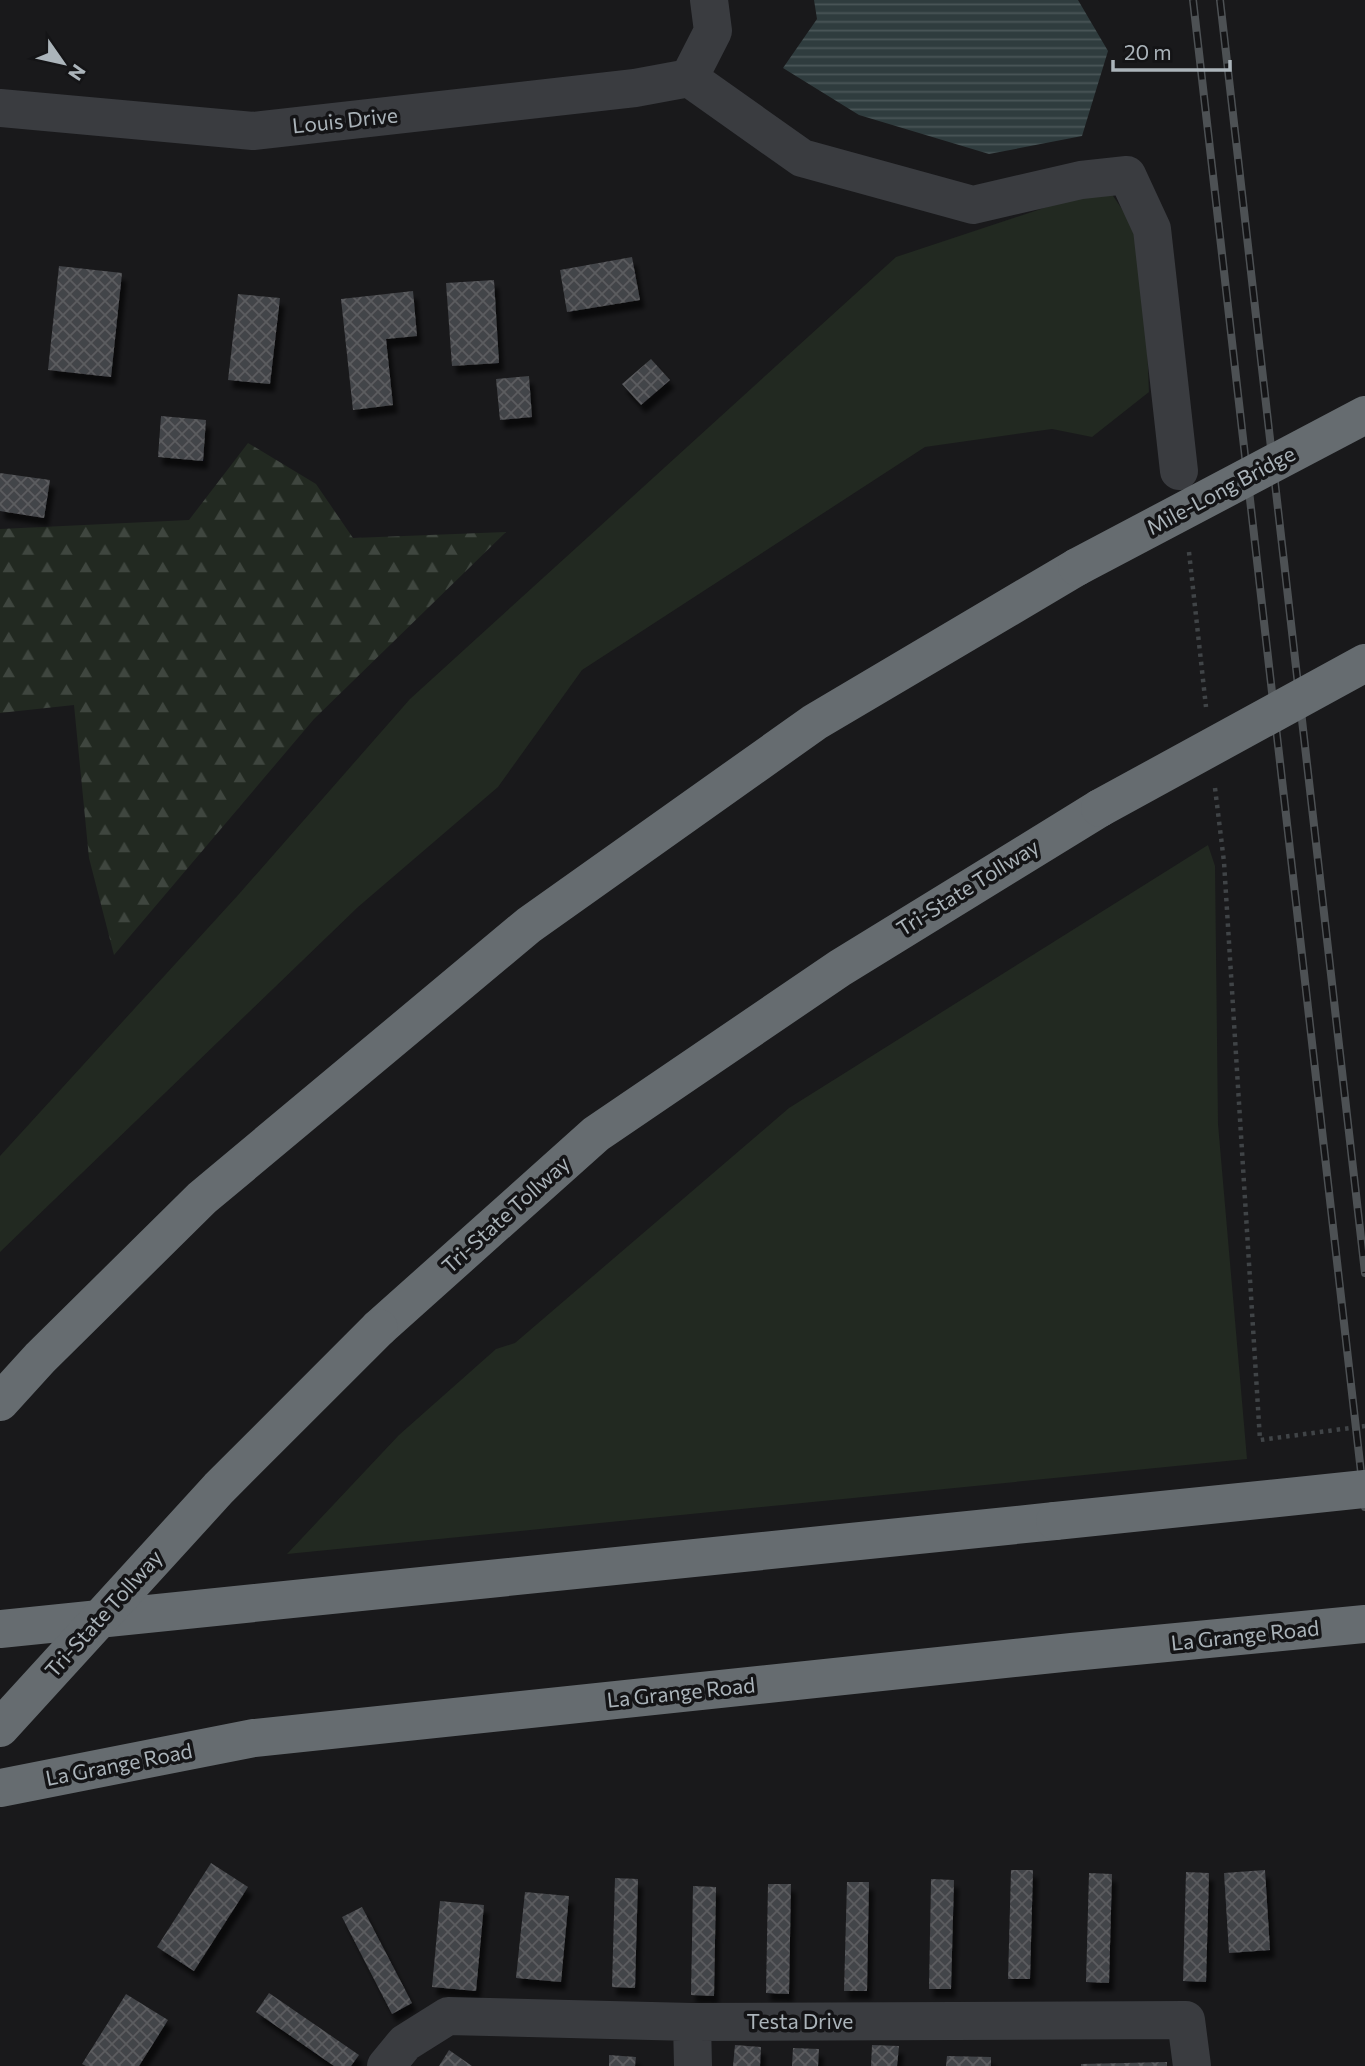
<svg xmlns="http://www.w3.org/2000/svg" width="1365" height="2066" viewBox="0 0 1365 2066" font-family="Commissioner,sans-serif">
<defs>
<pattern id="forest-firs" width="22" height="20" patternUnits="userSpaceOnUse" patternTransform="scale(1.75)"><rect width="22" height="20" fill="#222921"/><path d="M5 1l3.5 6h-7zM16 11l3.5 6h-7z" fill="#3f463f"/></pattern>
<pattern id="water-rules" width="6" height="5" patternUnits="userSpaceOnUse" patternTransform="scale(1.75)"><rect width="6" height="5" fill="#2f3c3e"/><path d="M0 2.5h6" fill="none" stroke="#4a5658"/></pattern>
<pattern id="building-cross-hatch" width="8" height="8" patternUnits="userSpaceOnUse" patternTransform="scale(1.75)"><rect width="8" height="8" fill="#434448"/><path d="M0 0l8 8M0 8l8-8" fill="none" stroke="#5b5d60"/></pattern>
<filter id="shadow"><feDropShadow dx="4.5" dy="8" stdDeviation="2" flood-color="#0009"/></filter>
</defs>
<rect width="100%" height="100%" fill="#19191b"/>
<path fill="#222921" d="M1107 187 1143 240 1149 392 1092 437 1052 429 925 447 582 670 498 787 358 907 0 1252V1156L239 894 410 699 896 257Z
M1208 845 1215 866 1218 1124 1247 1459 287 1554 399 1435 496 1349 515 1343 789 1108Z"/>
<path fill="url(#forest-firs)" d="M248 443 316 484 353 538 506 532 314 719 114 955 89 858 74 705 0 713V529L189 520Z"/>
<path fill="url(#water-rules)" d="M814 0H1078L1108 51 1082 136 989 154 859 115 783 68 817 19Z"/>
<path fill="url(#building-cross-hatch)" filter="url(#shadow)" d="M632 257 640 300 567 312 560 270Z
M59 266 122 273 111 377 48 370Z
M494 280 499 363 452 366 446 283Z
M413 291 417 336 386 339 393 405 353 410 341 299Z
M238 294 280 298 270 384 228 380Z
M651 359 670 380 641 405 622 384Z
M529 376 532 417 500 420 496 379Z
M161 416 206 420 203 461 158 457Z
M0 473 50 480 44 518 0 511Z
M211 1863 248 1887 194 1971 157 1947Z
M1011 1870H1033L1030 1979H1008Z
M1265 1870 1270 1950 1229 1953 1224 1873Z
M1186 1872 1209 1873 1206 1982 1183 1981Z
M1089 1873 1112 1874 1109 1983 1086 1982Z
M615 1878 638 1879 635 1988 612 1987Z
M931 1879 954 1880 951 1989H929Z
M847 1882H869L867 1991H844Z
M768 1884H791L789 1994 766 1993Z
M693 1886 716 1887 714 1996 691 1995Z
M525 1892 569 1896 561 1982 516 1978Z
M440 1901 484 1905 476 1991 432 1987Z
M362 1907 412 2003 392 2014 342 1917Z
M269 1993 359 2055 351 2066H334L256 2012Z
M126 1994 168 2020 139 2066H86L82 2064Z
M735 2045 761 2047 760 2066H733Z
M872 2045 899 2046 897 2066H871Z
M793 2048 819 2049 818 2066H792Z
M449 2050 472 2066H439Z
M609 2055 636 2057 635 2066H609Z
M947 2056 991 2057V2066H946Z
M1167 2062V2066H1081V2064Z"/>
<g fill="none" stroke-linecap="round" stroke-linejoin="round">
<path stroke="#404447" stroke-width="4.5" stroke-dasharray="3.5 5" stroke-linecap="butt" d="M1189 552 1206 707
M1215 788 1224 862 1260 1440 1365 1426"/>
<path stroke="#3a3c40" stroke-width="38" d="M689 78 802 158 973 205 1081 180 1127 175 1152 229 1179 471
M689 78 713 31 709 0
M0 108 253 131 635 88 689 78
M692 2022 693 2066
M386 2066 405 2043 448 2016 692 2022 1186 2020 1192 2066"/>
<path stroke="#666c70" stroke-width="38" d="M379 1328 596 1134 840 968 1100 808
M0 1402 40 1358 202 1198 529 925 815 722 1077 567
M0 1629 1055 1521
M0 1788 254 1738 1072 1652 1365 1624"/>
<defs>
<path id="rail" d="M1193 0 1365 1507
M1220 0 1365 1273"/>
</defs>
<use href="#rail" stroke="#4d5154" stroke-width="8"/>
<use href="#rail" stroke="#141416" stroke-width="5" stroke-dasharray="16" stroke-linecap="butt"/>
<path stroke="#666c70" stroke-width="38" d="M1077 567 1365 415
M1100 808 1365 663
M1055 1521 1365 1489
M0 1728 219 1488 379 1328"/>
</g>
<g text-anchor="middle" stroke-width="7" stroke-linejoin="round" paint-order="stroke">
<g font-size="21" fill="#abb4ba" stroke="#141416">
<text transform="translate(345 121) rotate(-6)" y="7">Louis Drive</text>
<text transform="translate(1221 491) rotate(-28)" y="7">Mile-Long Bridge</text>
<text transform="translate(968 888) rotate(-32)" y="7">Tri-State Tollway</text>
<text transform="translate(506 1215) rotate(-42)" y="7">Tri-State Tollway</text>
<text transform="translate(104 1614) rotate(-48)" y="7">Tri-State Tollway</text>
<text transform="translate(1245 1636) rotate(-6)" y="7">La Grange Road</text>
<text transform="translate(681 1693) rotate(-6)" y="7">La Grange Road</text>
<text transform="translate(119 1765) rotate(-11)" y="7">La Grange Road</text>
<text x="800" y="2029">Testa Drive</text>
</g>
</g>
<g transform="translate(63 63) rotate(124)" stroke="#141416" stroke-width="5" paint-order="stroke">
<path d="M0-5L12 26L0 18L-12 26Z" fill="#abb4ba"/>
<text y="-10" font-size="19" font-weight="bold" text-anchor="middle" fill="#abb4ba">N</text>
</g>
<path d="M1113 60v10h117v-10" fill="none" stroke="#abb4ba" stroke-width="3.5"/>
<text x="1124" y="60" font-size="21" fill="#abb4ba" stroke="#141416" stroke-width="5" paint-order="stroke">20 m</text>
</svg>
